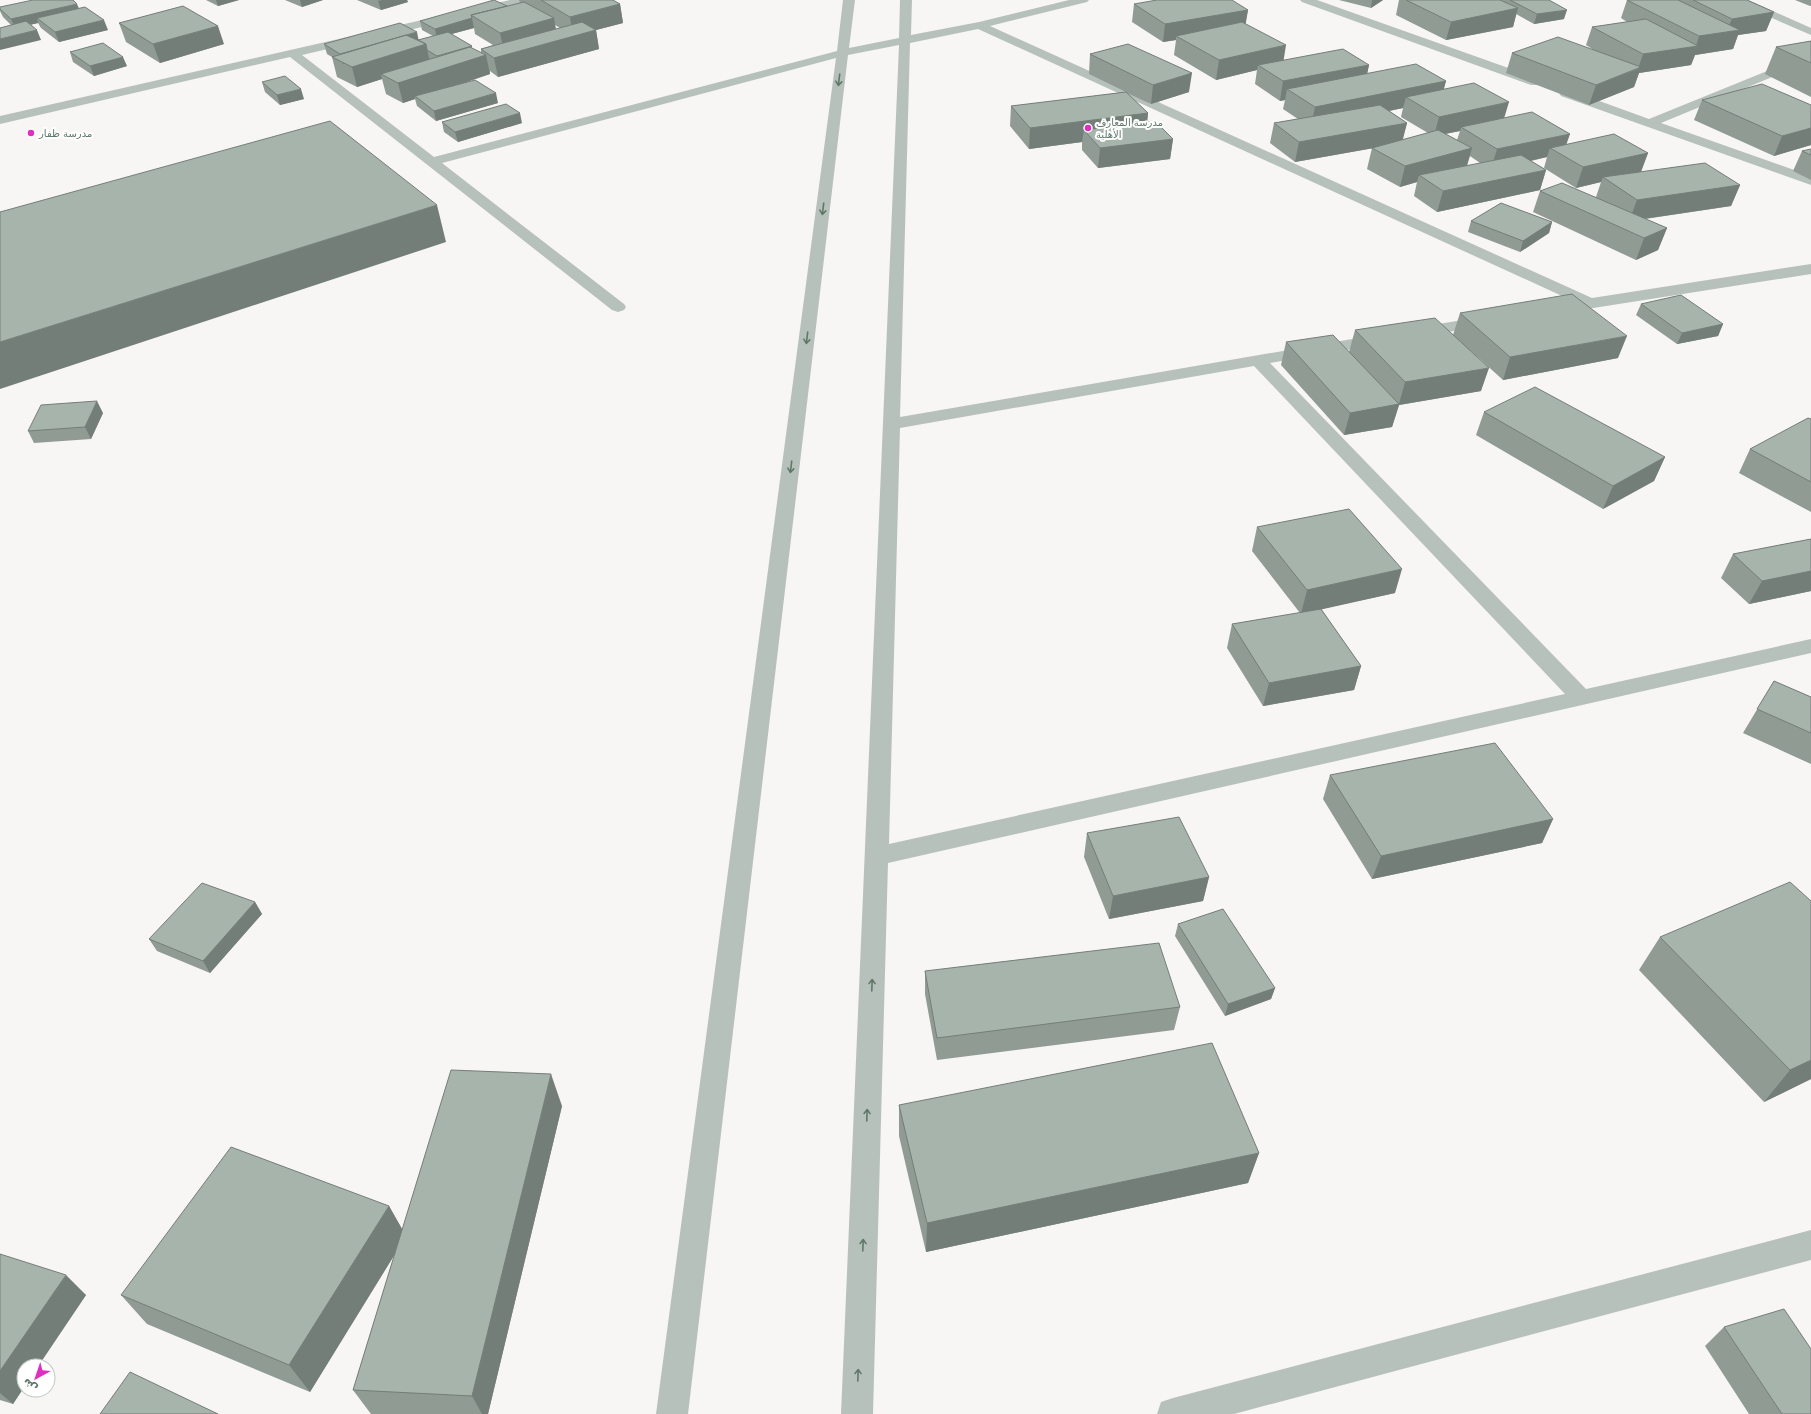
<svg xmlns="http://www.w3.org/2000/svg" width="1811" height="1414" viewBox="0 0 1811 1414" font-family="'DejaVu Sans',Vazirmatn,sans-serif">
<rect width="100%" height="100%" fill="#f8f5f5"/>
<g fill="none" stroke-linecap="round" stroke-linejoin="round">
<path fill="#b7c1bb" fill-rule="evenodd" d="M510 0H531L525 3 302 55 434 157 837 51 843 0H855L849 48 899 38 900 0H912L911 35 979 22 1069 0H1089L1087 2 990 26 1592 298 1811 264V274L1555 314 1549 312 1547 309 1549 306 1573 301 978 29 910 43 900 417 1381 334 1387 336 1389 339 1387 342 1381 344 1270 363 1586 689 1811 639V653L888 863 873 1414H841L899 45 848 55 688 1414H656L836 58 442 163 624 304 626 307 624 310 618 312 612 310 290 57 0 124V116ZM1254 366 1565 694 889 844 900 428Z
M1300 0H1317L1539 79 1541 82 1539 85H1531L1302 2Z
M1733 0H1748L1811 28V35L1735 2Z
M1811 53V61L1661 123 1811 176V185L1561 96 1559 93 1561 90H1569L1649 119Z
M1486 316 1492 318 1494 321 1492 324 1415 338 1409 336 1407 333 1409 330 1415 328Z
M1811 1230V1260L1234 1414H1157L1161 1402 1173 1398Z"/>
</g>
<path fill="#8f9b93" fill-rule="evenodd" d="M206 0H239L218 6Z
M285 0H323L302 7Z
M357 0H407L408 2 381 10Z
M519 0H613L620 4 623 23 596 30 599 49 498 77 490 71V74L467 82 498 103 436 121 417 106 415 99 403 103 386 94 382 79 357 87 337 77 332 57 327 54 324 44 419 40 433 36 422 30 420 21 507 6 520 3ZM555 25 560 28 556 29ZM474 28 475 34 493 45 481 49V53L472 48V46L451 34Z
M1339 0H1383L1371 8Z
M1399 0H1549L1564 19 1534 24 1516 14 1513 27 1446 40 1396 15Z
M1627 0H1747L1774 12 1766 31 1738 35 1733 49 1695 55 1691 65 1639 73 1634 87 1589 105 1506 73 1512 53 1597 52 1586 45 1592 27 1627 22 1621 18Z
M1795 0H1811V6H1810Z
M1134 4 1248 10 1245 24 1284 60 1369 65 1367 73 1446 81 1443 90 1504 118 1566 144 1648 153 1641 172 1740 185 1731 206 1645 219 1667 228 1658 250 1636 260 1533 212 1540 191 1596 197 1601 182 1576 188 1544 168 1547 157 1531 161 1546 170 1540 190 1437 212 1414 196 1417 182 1400 187 1367 169 1372 148H1374L1295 162 1270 143 1274 123 1298 119 1283 109 1285 100 1280 101 1255 84 1257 70 1216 80 1174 55 1176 40 1163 42 1132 22ZM1403 108 1401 117 1428 133 1402 140 1407 123 1389 111ZM1460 131 1457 140 1445 134ZM1470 156 1480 163 1467 166Z
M0 7 79 8 108 30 59 42 41 28 38 23 30 25 41 40 11 25 3 17 0 11Z
M119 23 224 44 160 63 126 42Z
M1811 41V97L1765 74 1776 47Z
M70 52 127 66 94 76 73 62Z
M1090 54 1189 92 1151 104 1127 93 1148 113 1147 122 1173 139 1170 159 1098 168 1082 150V142L1029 149 1010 126 1011 106 1126 92 1089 74Z
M262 82 304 99 280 105 265 92Z
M1702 100 1811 105V145L1774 156 1694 120Z
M442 122 522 123 458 142 444 132Z
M1811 149V180L1793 171 1802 151Z
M1471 221 1552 222 1549 233 1520 252 1468 232Z
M1641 304 1723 324 1718 336 1677 344 1636 315Z
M1460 313 1618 358 1503 380 1471 351 1481 391 1399 405 1392 427 1344 435 1281 365 1286 342 1349 352 1355 330 1453 335Z
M1484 412 1665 457 1654 481 1603 509 1476 435Z
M103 413 91 439 34 443 28 431Z
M1811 419V512L1739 473 1750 449Z
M1257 527 1395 593 1321 609 1361 666 1354 690 1263 706 1227 648 1232 624 1300 613 1252 551Z
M1811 539V591L1749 604 1721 578 1733 554Z
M1774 681 1811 697V764L1743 733Z
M1330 775 1553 819 1542 843 1372 879 1323 799Z
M1087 833 1209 877 1203 901 1109 919 1084 857Z
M255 902 262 914 210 973 157 951 149 939Z
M1178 924 1275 988 1271 999 1225 1016 1175 936Z
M1660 937 1811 1079 1764 1102 1639 970Z
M925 971 1180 1007 1174 1030 937 1060 925 994Z
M899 1105 1259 1153 1248 1183 926 1252 899 1136Z
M562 1106 488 1414H371L353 1390 395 1254 310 1392 147 1324 121 1295 389 1206 402 1229Z
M0 1254 86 1295 13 1404 0 1400Z
M1724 1327 1811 1414H1749L1705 1346Z"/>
<path fill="#747e78" d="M216 0H239L218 6Z
M300 0H323L302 7Z
M382 0H407L408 2 381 10 378 1Z
M1372 0H1383L1371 8Z
M77 4 81 13 37 18 38 23 15 28 11 19Z
M620 4 623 23 573 36 570 17Z
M1518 8 1513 27 1446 40 1451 22Z
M1248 10 1245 28 1176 36V40L1163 42 1165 24Z
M1567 10 1564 19 1534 24 1537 14Z
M1774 12 1766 31 1738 35 1733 49 1695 55 1691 65 1639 73 1634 87 1589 105 1596 85 1638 69 1643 54 1696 46 1699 36 1726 32 1732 19Z
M472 18 474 28 437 38 435 29Z
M554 18 557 37 504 51 500 33Z
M104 20 108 30 59 42 55 32Z
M218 26 224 44 160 63 153 44Z
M37 30 41 40 0 50V39Z
M596 30 599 49 498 77 494 58Z
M417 32 419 42 343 64 340 54Z
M426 44 430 63 381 74 382 79 357 87 352 67Z
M1286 45 1283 64 1258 65 1257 70 1216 80 1219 60Z
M486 55 490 74 417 98 415 96V99L403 103 398 83Z
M123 57 127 66 94 76 90 66Z
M1369 65 1365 84 1287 89 1285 100 1280 101 1283 81Z
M1192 73 1189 92 1151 104 1153 85Z
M1446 81 1441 100 1406 97 1403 108 1311 127 1315 107Z
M301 89 304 99 280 105 277 95Z
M496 93 498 103 436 121 434 111Z
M1509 102 1503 122 1461 127 1460 131 1434 136 1439 117Z
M520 113 522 123 458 142 455 132Z
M1148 113 1146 133 1084 130 1082 142 1029 149 1030 128Z
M1407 123 1402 143 1295 162 1299 142Z
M1811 128V145L1774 156 1782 136Z
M1570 134 1563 154 1550 148 1547 157 1491 169 1497 149Z
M1173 139 1170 159 1098 168 1100 148Z
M1472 148 1466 168 1419 175 1417 182 1400 187 1405 166Z
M1648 153 1640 174 1603 177 1601 182 1576 188 1583 167Z
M1546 170 1540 190 1437 212 1443 191Z
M1740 185 1731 206 1629 221 1637 200Z
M437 205 446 242 0 389V342Z
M1552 222 1549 233 1520 252 1523 241Z
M1667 228 1658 250 1636 260 1644 238Z
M1723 324 1718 336 1677 344 1682 333Z
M1627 336 1618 358 1503 380 1510 357Z
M1489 368 1481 391 1399 405 1392 427 1344 435 1350 413 1399 404 1405 382Z
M97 401 103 413 91 439 85 427Z
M1665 457 1654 481 1603 509 1613 486Z
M1402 569 1395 593 1301 614 1307 590Z
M1811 571V591L1749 604 1762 581Z
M1361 666 1354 690 1263 706 1269 683Z
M1553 819 1542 843 1372 879 1381 856Z
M1209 877 1203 901 1109 919 1113 896Z
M255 902 262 914 210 973 203 961Z
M1275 988 1271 999 1225 1016 1228 1004Z
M1811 1060V1079L1764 1102 1790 1070Z
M551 1074 562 1106 488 1414H482L472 1396Z
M1259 1153 1248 1183 926 1252 927 1223Z
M389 1206 406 1236 310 1392 289 1365Z
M66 1275 86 1295 38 1366H24V1387L13 1404 0 1393V1371Z"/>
<path fill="#a6b4ab" stroke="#747e78" d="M33 0H73L77 4 11 19 0 9V7Z
M494 0 507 6 471 15 472 18 435 29 420 21Z
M541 0H613L620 4 570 17Z
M1157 0H1232L1248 10 1165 24 1134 4Z
M1406 0H1500L1518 8 1451 22Z
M1510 0H1549L1567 10 1537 14Z
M1627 0H1678L1740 30 1699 36Z
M1693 0H1747L1774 12 1732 19Z
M524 2 554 18 500 33 471 15Z
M183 6 218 26 153 44 119 23Z
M85 7 104 20 55 32 37 18Z
M1646 19 1698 46 1643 54 1592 27Z
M26 21 37 30 0 39V28Z
M582 22 596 30 494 58 481 49Z
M1242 22 1286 45 1219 60 1176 36Z
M400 23 417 32 340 54 324 44Z
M448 32 472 46 437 56 427 50 426 44 418 40Z
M406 35 426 44 352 67 332 57Z
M1558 37 1641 67 1596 85 1512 53Z
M1811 41V63L1776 47Z
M103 43 123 57 90 66 70 52Z
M1128 44 1192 73 1153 85 1090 54Z
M470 47 486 55 398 83 381 74Z
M1343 49 1369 65 1283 81 1258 65Z
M1416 64 1446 81 1315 107 1287 89Z
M285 76 301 89 277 95 262 82Z
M475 80 496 93 434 111 415 96Z
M1474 83 1509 102 1439 117 1406 97Z
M1762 84 1811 105V128L1782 136 1702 100Z
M1126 92 1148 113 1030 128 1011 106Z
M506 104 520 113 455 132 442 122Z
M1380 105 1407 123 1299 142 1274 123Z
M1532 112 1570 134 1497 149 1461 127Z
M330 121 437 205 0 342V212Z
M1155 121 1173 139 1100 148 1084 130Z
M1438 130 1472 148 1405 166 1372 148Z
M1614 134 1648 153 1583 167 1550 148Z
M1811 149V155L1802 151Z
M1521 155 1546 170 1443 191 1419 175Z
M1705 163 1740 185 1637 200 1603 177Z
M1562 183 1667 228 1644 238 1540 191Z
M1501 203 1552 222 1523 241 1471 221Z
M1572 294 1627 336 1510 357 1460 313Z
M1681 295 1723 324 1682 333 1641 304Z
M1435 318 1489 368 1405 382 1355 330Z
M1333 335 1399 404 1350 413 1286 342Z
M1535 387 1665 457 1613 486 1484 412Z
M97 401 85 427 28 431 41 405Z
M1808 418 1811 419V482L1750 449Z
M1349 509 1402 569 1307 590 1257 527Z
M1811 539V571L1762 581 1733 554Z
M1321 609 1361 666 1269 683 1232 624Z
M1774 681 1811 697V733L1757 709Z
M1495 743 1553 819 1381 856 1330 775Z
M1179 817 1209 877 1113 896 1087 833Z
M1790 882 1811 901V1060L1790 1070 1660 937Z
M202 883 255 902 203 961 149 939Z
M1223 909 1275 988 1228 1004 1178 924Z
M1159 943 1180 1007 937 1038 925 971Z
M1212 1043 1259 1153 927 1223 899 1105Z
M451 1070 551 1074 472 1396 353 1390Z
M231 1147 389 1206 289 1365 121 1295Z
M0 1254 66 1275 0 1371Z
M1784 1309 1811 1349V1414H1782L1724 1327Z
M130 1372 218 1414H100Z"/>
<defs><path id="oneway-shaft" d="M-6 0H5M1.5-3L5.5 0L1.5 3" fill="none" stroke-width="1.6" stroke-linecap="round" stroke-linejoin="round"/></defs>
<g stroke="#5f7969">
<use href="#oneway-shaft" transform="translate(839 80) rotate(97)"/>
<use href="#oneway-shaft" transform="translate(823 209) rotate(97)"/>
<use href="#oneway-shaft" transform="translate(807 338) rotate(97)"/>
<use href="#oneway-shaft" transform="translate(791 467) rotate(97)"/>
<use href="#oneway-shaft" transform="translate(872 985) rotate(-88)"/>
<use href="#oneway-shaft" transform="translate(867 1115) rotate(-88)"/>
<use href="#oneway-shaft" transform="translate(863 1245) rotate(-88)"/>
<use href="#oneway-shaft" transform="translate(858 1375) rotate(-88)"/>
</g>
<g fill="#de2fc0" stroke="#fff" stroke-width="1.5">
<circle cx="1088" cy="128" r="4"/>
<circle cx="31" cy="133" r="4"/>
</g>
<g text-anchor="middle" stroke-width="4" stroke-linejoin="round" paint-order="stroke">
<g font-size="10" fill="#5f7969" stroke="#fff" text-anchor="start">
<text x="1096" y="126">مدرسة المعارف<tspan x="1096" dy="12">الأهلية</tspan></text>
<text x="39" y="137">مدرسة ظفار</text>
</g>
</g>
<g transform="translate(36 1378) rotate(220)"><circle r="19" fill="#ffffff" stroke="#bfc9c3"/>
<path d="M0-3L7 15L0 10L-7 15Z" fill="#de2fc0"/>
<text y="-6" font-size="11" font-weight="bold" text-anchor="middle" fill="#5f7969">ش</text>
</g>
</svg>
